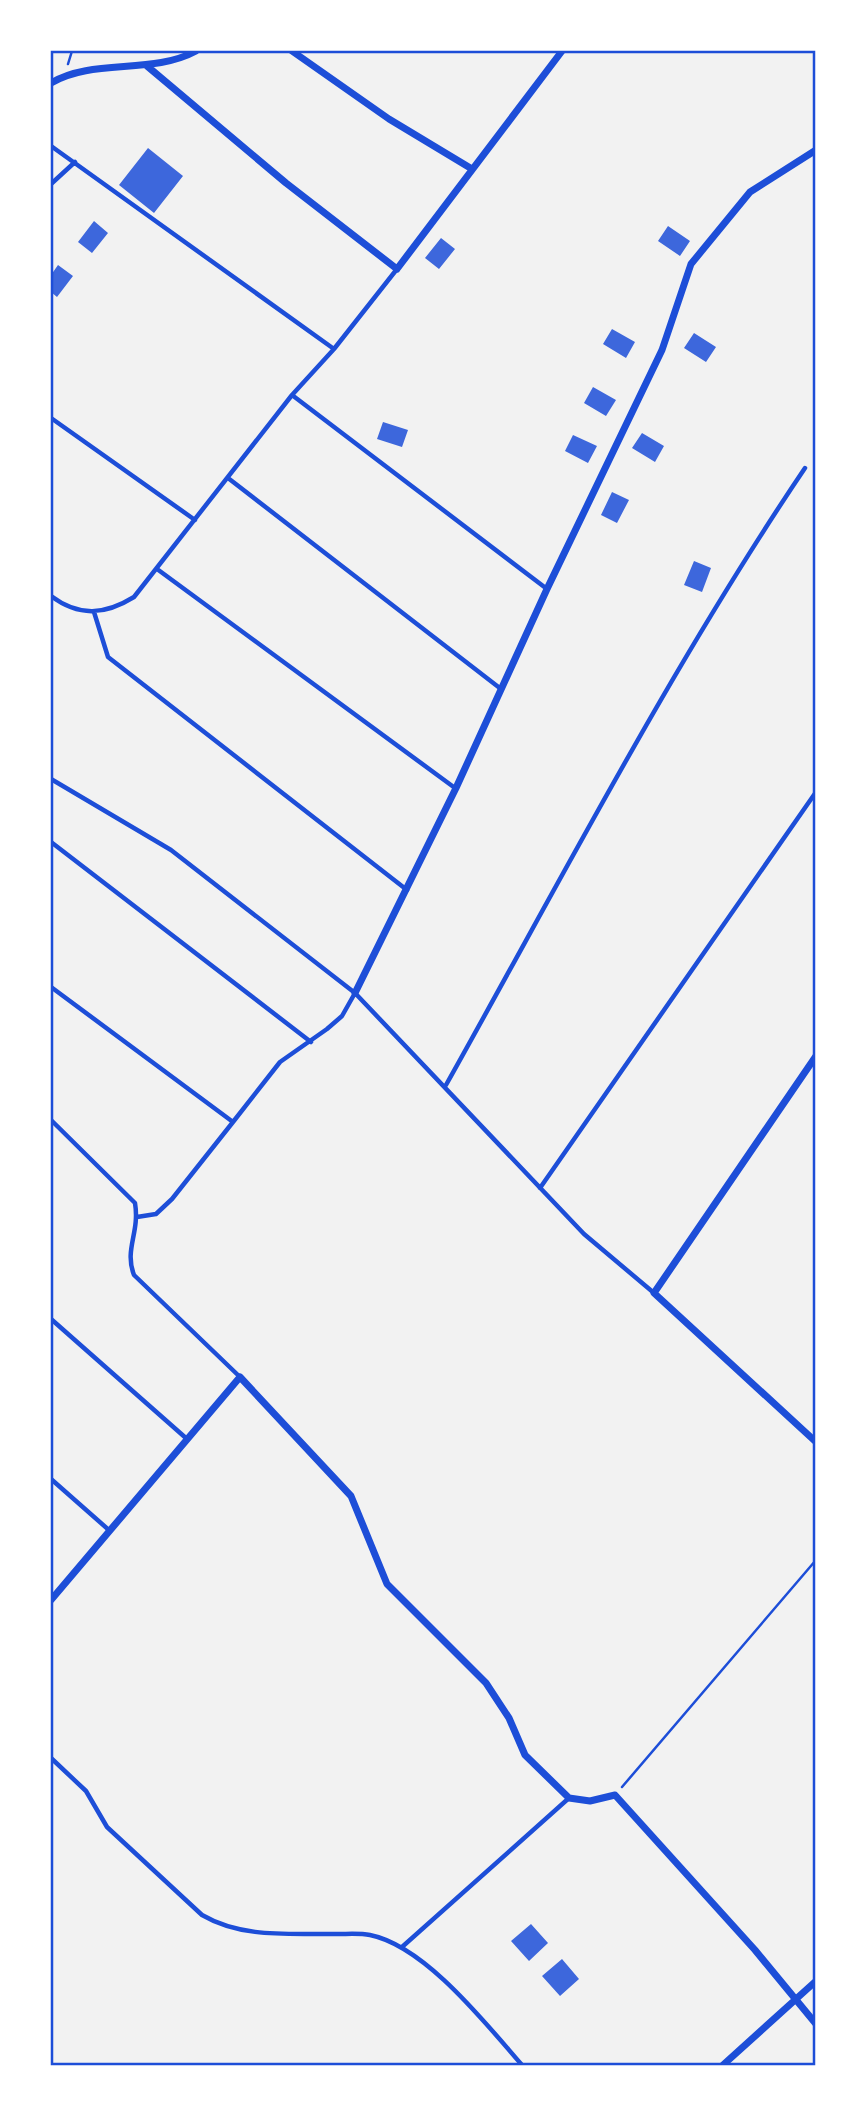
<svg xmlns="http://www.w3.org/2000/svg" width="867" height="2116" viewBox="0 0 867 2116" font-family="'Fira Sans',sans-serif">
<rect width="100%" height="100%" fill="#f2f2f2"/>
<path fill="#3d67dc" d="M148 148 183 176 154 213 119 185Z
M94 221 108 233 92 253 78 242Z
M668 226 690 241 680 256 658 241Z
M441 238 455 249 439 269 425 258Z
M58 265 73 276 57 297 51 292V275Z
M612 329 635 342 626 358 603 344Z
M694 333 716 347 706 362 684 348Z
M593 387 616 400 606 416 584 403Z
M383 422 408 430 402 447 377 439Z
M642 433 664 446 655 462 632 448Z
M573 435 597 446 588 463 565 451Z
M612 492 629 500 617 523 601 515Z
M694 561 711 568 702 592 684 585Z
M531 1924 548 1943 529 1961 511 1941Z
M562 1959 579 1979 560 1996 542 1976Z"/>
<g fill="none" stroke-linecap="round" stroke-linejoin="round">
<path stroke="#1d4ed8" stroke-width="2.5" d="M68 64 72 51
M622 1787 816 1560"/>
<path stroke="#1d4ed8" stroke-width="4.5" d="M51 146 334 349
M51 184 75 162
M292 395 547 589
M51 418 195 520
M228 478 501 689
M157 569 455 788
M51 596C79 617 105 615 134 597L292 395 334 349 397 269
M94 612 108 657 407 890
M51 779 171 850 355 993
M51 842 311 1042
M51 987 233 1122 172 1199 156 1214 137 1217
M446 1085C562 878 672 665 805 468
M51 1120 135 1203C140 1233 124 1249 134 1275L240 1377
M233 1122 280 1062 327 1029 342 1016 355 993 584 1234 654 1293
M540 1188 816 792
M51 1319 187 1439
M51 1479 110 1531
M51 1758 86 1791 107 1827 202 1915C243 1939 292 1933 338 1934 348 1934 360 1933 370 1935 425 1946 486 2024 522 2065
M402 1947 569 1798"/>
<path stroke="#1d4ed8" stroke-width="7" d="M292 51 389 119 472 169
M147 66 286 183 397 269 562 51
M51 83C93 58 152 75 196 51
M355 993 456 788 547 589 662 350 691 264 750 192 816 150
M816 1056 654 1293 816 1442
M51 1600 240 1377 351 1496 387 1584 486 1683 509 1718 525 1755 569 1798 590 1801 615 1795 755 1950 816 2024
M723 2065 816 1981"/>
</g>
<rect width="867" height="2116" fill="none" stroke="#ffffff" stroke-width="105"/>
<rect x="52" y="52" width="762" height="2012" fill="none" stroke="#1d4ed8" stroke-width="2.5"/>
</svg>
